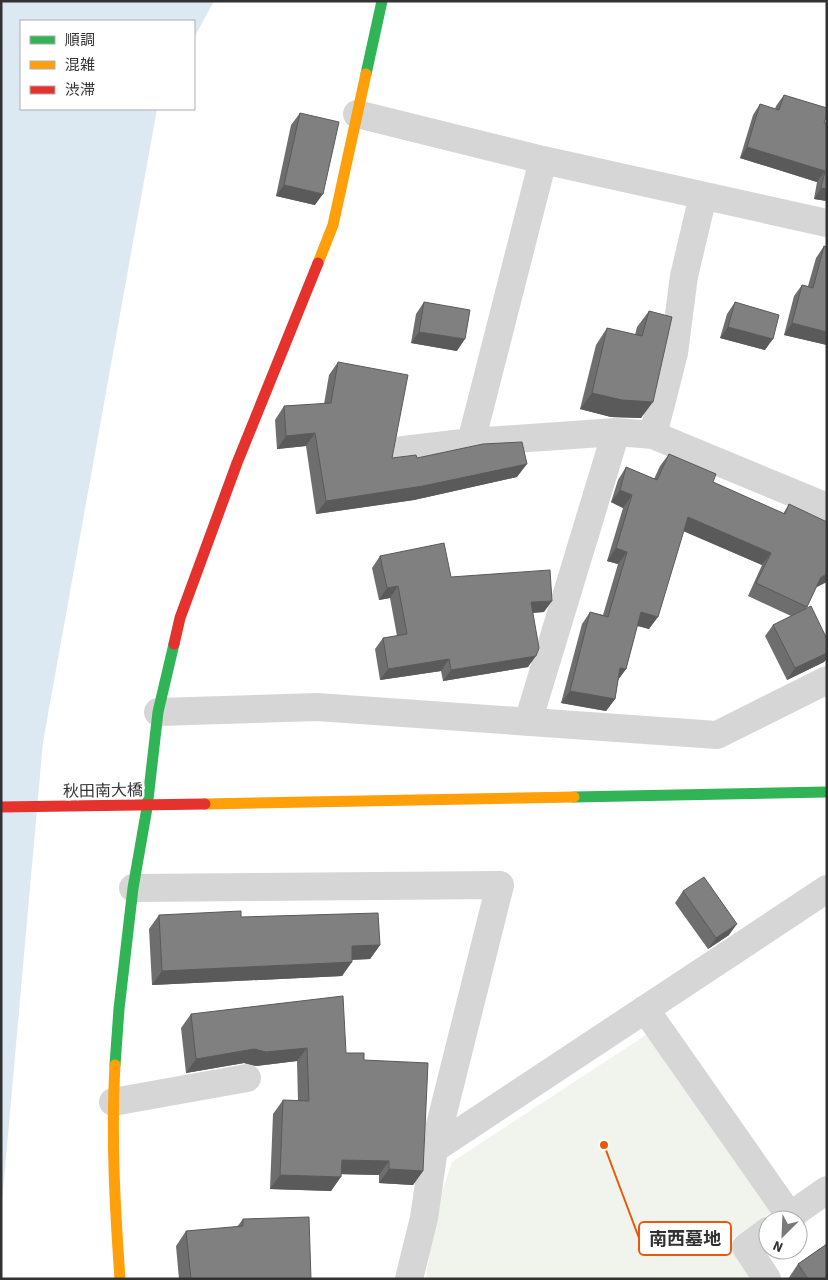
<svg xmlns="http://www.w3.org/2000/svg" width="828" height="1280" viewBox="0 0 828 1280" font-family="'Source Sans 3','Noto Sans JP',sans-serif">
<rect width="100%" height="100%" fill="#fff"/>
<path fill="#f0f4ed" d="M652 1031 774 1211 732 1239 757 1279H426L435 1212 452 1162Z"/>
<path fill="#dde9f2" d="M1 1H214L194 38V21H21V109H157L43 742 1 1213Z"/>
<g fill="none" stroke-linecap="round" stroke-linejoin="round">
<path stroke="#d6d6d6" stroke-width="28" d="M357 114 543 160 827 223
M616 432 653 435 674 353 684 276 703 196
M653 435 827 507
M403 450 471 442
M158 712 317 707 717 735 827 680
M528 722 616 432 471 442 543 160
M133 888 500 885 434 1149 424 1218 409 1279
M645 1009 790 1216
M113 1102 247 1078
M434 1149 827 889
M784 1220 827 1190
M767 1279 746 1247 768 1231"/>
<path stroke="#30b455" stroke-width="11" d="M366 74 382 1
M574 797 827 792
M115 1065 119 1009 133 888 147 808 158 712 174 644"/>
<path stroke="#ff9f0a" stroke-width="11" d="M318 263 333 225 366 74
M205 804 574 797
M115 1065C111 1137 115 1208 120 1279"/>
<path stroke="#e5322d" stroke-width="11" d="M174 644 180 618 237 463 318 263"/>
<path stroke="#e5322d" stroke-width="11" d="M1 807 205 804"/>
</g>
<path fill="#6e6e6e" d="M784 95 824 123H827V201L814 199 817 182 740 158 753 115 760 104 775 109 776 106Z
M300 113 315 205 276 196 291 125Z
M824 246 827 345 784 335 794 296 802 285 808 286 816 258Z
M424 302 457 351 411 343 416 314Z
M735 302 765 350 720 338 727 314Z
M649 311 641 418 611 417 580 409 596 345 607 328 635 335 637 327Z
M338 362 392 458H417L517 477 414 500 316 514 306 446 277 449 275 420 284 406 324 404 329 375Z
M669 454 713 482 783 514 789 504 816 587 806 609 827 639V658L824 662 787 680 765 636 773 625 791 616 748 596 762 565 683 531 649 629 637 626 626 669 618 680 615 699 606 711 561 703 582 624 590 612 603 615 618 564 607 561 623 508 611 502 618 480 626 467 654 479 660 466Z
M380 556 451 577 544 612 533 613 528 667 443 681 441 671 380 680 375 649 383 638 397 636 390 598 379 600 372 568Z
M683 891 729 935 708 949 675 903Z
M159 915 241 917 380 945 370 959 352 960 342 976 152 985 149 929Z
M191 1014 346 1053 364 1060 423 1171 413 1185 379 1183V1175L341 1174 331 1191 270 1189 273 1114 283 1100 298 1101 297 1061 256 1066 244 1063 186 1073 181 1028Z
M243 1219 311 1279H179L176 1246 186 1231 237 1227Z
M827 1243V1279H788L798 1264 825 1245Z"/>
<path fill="#5a5a5a" d="M747 147 825 171 817 182 740 158Z
M284 185 323 194 315 205 276 196Z
M821 188 827 189V201L814 199Z
M792 323 827 332V345L784 335Z
M728 327 773 339 765 350 720 338Z
M419 332 465 339 457 351 411 343Z
M592 393 653 402 641 418 611 417 580 409Z
M315 433 306 446 277 449 286 436Z
M527 464 517 477 414 500 316 514 326 501Z
M620 490 632 495 623 508 611 502Z
M688 517 771 553 762 565 679 529Z
M616 548 627 552 618 564 607 561Z
M827 574V582L813 589 821 577Z
M398 586 390 598 379 600 387 588Z
M552 601 544 612 523 613 531 602Z
M641 612 658 617 649 629 632 624Z
M827 653V658L824 662 787 680 795 668Z
M536 656 528 667 443 681 451 670Z
M449 659 441 671 380 680 388 669Z
M620 668 626 669 617 681Z
M570 691 615 699 606 711 561 703Z
M737 924 729 935 708 949 716 938Z
M380 945 370 959 342 960 352 946Z
M352 962 342 976 152 985 162 971Z
M307 1048 297 1061 256 1066 244 1063 186 1073 196 1059 254 1049Z
M342 1160 389 1161 379 1175 332 1174Z
M389 1169 423 1171 413 1185 379 1183Z
M280 1175 341 1177 331 1191 270 1189Z"/>
<path fill="#808080" stroke="#5a5a5a" d="M784 95 827 108V114L824 123H827V189L821 188 825 171 747 147 760 104 779 110Z
M300 113 339 122 323 194 284 185Z
M824 246 827 247V332L792 323 802 285 813 288Z
M424 302 470 310 465 339 419 332Z
M735 302 779 315 773 339 728 327Z
M649 311 672 317 653 402 622 400 592 393 607 328 642 336Z
M338 362 408 375 392 458 416 455 417 458 483 444 522 442 527 464 423 486 326 501 315 433 286 436 284 406 331 403Z
M669 454 716 474 713 482 785 514 789 504 827 522V574L821 577 807 607 756 583 771 553 688 517 658 617 641 612 626 669 620 668 615 699 570 691 590 612 608 617 627 552 616 548 632 495 620 490 626 467 657 480Z
M444 543 451 577 550 570 552 601 531 602 539 648 536 656 451 670 449 659 388 669 383 638 407 634 398 586 387 588 380 556Z
M811 606 827 639V653L795 668 773 625Z
M704 877 737 924 716 938 683 891Z
M241 911V917L378 913 380 945 352 946V962L162 971 159 915Z
M343 996 346 1053H364V1060L428 1063 423 1171 389 1169V1161L342 1160 341 1177 280 1175 283 1100 309 1101 307 1048 266 1052 254 1049 196 1059 191 1014Z
M309 1217 311 1279H191L186 1231 243 1226V1219Z
M827 1244V1279H808L798 1264Z"/>
<g text-anchor="middle" stroke-width="5" stroke-linejoin="round" paint-order="stroke">
<g font-size="16" fill="#323232" stroke="#fff">
<text transform="translate(103 790) rotate(-1)" y="6">秋田南大橋</text>
</g>
</g>
<path fill="none" stroke="#e8590c" stroke-width="2" d="M604 1145L639 1238"/>
<circle fill="#e8590c" stroke="#fff" stroke-width="2" cx="604" cy="1145" r="5"/>
<rect fill="#fff" stroke="#e8590c" stroke-width="2" x="639" y="1222" width="92" height="33" rx="5"/>
<g font-size="18" text-anchor="middle" font-weight="bold" fill="#323232">
<text x="685" y="1245">南西墓地</text>
</g>
<rect width="828" height="1280" fill="none" stroke="#323232" stroke-width="5"/>
<rect x="20" y="20" width="175" height="90" fill="#ffffff" stroke="#adadad"/>
<rect x="30" y="36" width="25" height="8" fill="#30b455" stroke="#adadad"/>
<text x="65" y="45" font-size="15" fill="#323232">順調</text>
<rect x="30" y="61" width="25" height="8" fill="#ff9f0a" stroke="#adadad"/>
<text x="65" y="70" font-size="15" fill="#323232">混雑</text>
<rect x="30" y="86" width="25" height="8" fill="#e5322d" stroke="#adadad"/>
<text x="65" y="95" font-size="15" fill="#323232">渋滞</text>
<g transform="translate(783 1235) rotate(204)"><circle r="24" fill="#ffffff" stroke="#adadad"/>
<path d="M0-4L9 19L0 12L-9 19Z" fill="#7a7a7a"/>
<text y="-8" font-size="14" font-weight="bold" text-anchor="middle" fill="#323232">N</text>
</g>
</svg>
